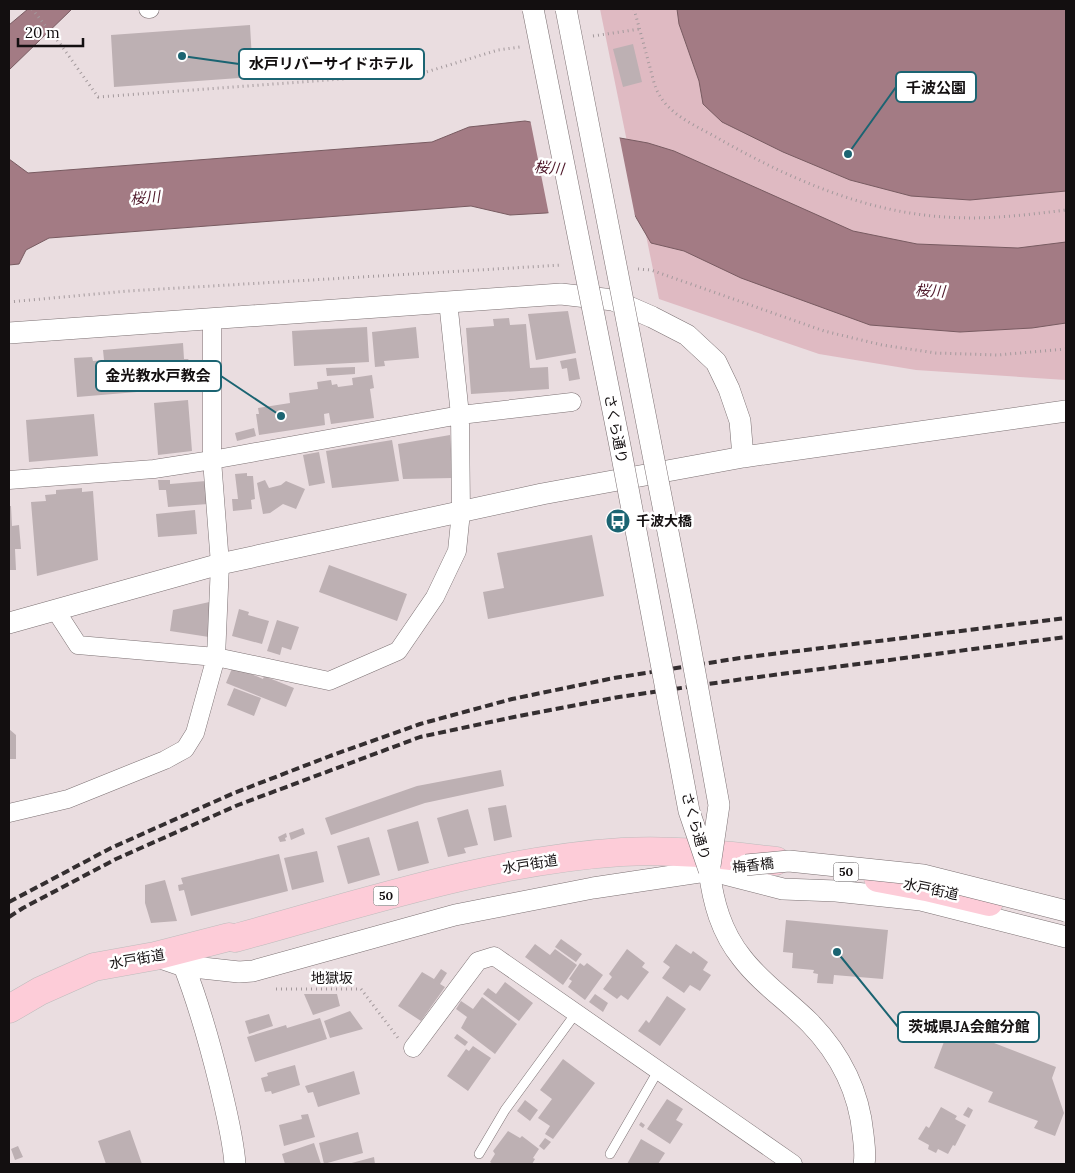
<svg xmlns="http://www.w3.org/2000/svg" width="1075" height="1173" viewBox="0 0 1075 1173" font-family="Lora,'Noto Sans JP',serif">
<rect width="100%" height="100%" fill="#eadde0"/>
<path fill="#dfbac2" d="M600 9H1066V380L916 370 819 354 659 299Z"/>
<path fill="#a37b84" stroke="#785b61" d="M28 9H72L9 70V25Z
M677 9H1066V191L970 200 911 196 850 180 783 152 722 122 703 104 699 81 679 24Z
M525 121 648 143 674 151 853 231 917 244 1018 248 1066 242V323L1032 328 960 332 870 325 741 278 684 251 651 243 627 202 546 213 510 215 471 206 49 238 26 250 19 264 9 265V159L28 173 432 142 469 127Z"/>
<path fill="#eadde0" d="M530 119 619 135 636 221 626 205 549 215Z"/>
<path fill="#bdb0b3" d="M250 25 253 77 114 87 111 35Z
M633 44 642 82 623 87 613 49Z
M568 311 576 353 536 360 528 314Z
M509 318 510 325 526 324 530 368 548 367 549 389 471 394 466 328 494 326 493 319Z
M367 327 369 362 294 366 292 331Z
M416 327 419 358 384 361 385 366 375 367 372 332Z
M183 343 184 359H188L191 363V368L189 372 185 373 187 391 173 392V389L77 397 74 358 92 357 93 361 104 360 103 350Z
M576 358 580 379 569 381 567 368 562 369 560 361Z
M355 367V374L327 376 326 368Z
M372 375 374 388 370 389 374 418 331 424 329 413 324 414 325 425 259 435 256 414H259L258 408 290 403 289 393 318 389 317 382 331 380 332 385 337 384 338 387 353 385 352 378Z
M188 400 192 451 158 455 154 403Z
M94 414 98 456 29 462 26 420Z
M254 428 256 436 237 441 235 433Z
M450 435 453 478 403 479 398 444Z
M392 440 399 481 332 488 326 451Z
M319 452 325 483 309 486 303 455Z
M247 473V476H253L255 499 251 500 252 509 233 511 232 499H238L235 474Z
M158 480H170V484L206 481 208 504 168 507 166 490H159Z
M265 480 269 488 281 485 286 481 305 489 296 509 283 504 270 513 263 514 257 483Z
M82 488V492L93 491 98 560 37 576 31 502 46 501 45 495 56 494V490Z
M9 506H11L12 526 19 525 21 549H15L16 570H9Z
M195 510 197 534 158 537 156 514Z
M592 535 604 596 488 619 483 592 504 588 497 553Z
M329 565 407 594 397 621 319 592Z
M214 601 209 637 170 631 173 610Z
M239 609 249 612 248 615 269 621 262 644 232 636Z
M277 620 299 627 291 650 282 647 280 655 267 651Z
M233 666 263 679 264 676 294 688 286 707 226 683Z
M234 688 261 698 254 716 227 705Z
M9 729 16 735V759H9Z
M501 770 504 786 425 803 331 835 325 818 417 786Z
M506 805 512 837 494 841 488 808Z
M468 809 478 845 464 848 466 853 448 857 437 818Z
M418 821 429 863 398 871 387 830Z
M303 828 305 834 291 840 289 833Z
M286 833 287 837 285 838 286 841 280 842 278 837Z
M369 837 380 875 348 884 337 846Z
M317 851 324 882 292 890 284 858Z
M279 854 288 891 191 916 184 890 179 891 178 885 183 884 181 878Z
M165 880 177 921 151 923 145 903V885Z
M786 920 888 930 883 979 834 975 833 984 817 983 818 974 813 973 814 970 792 968 793 953 783 952Z
M561 939 582 954 576 962 555 947Z
M535 944 550 955 555 949 577 965 563 985 525 957Z
M676 944 691 954 693 951 708 962 703 970 711 975 700 991 690 985 684 993 662 978 670 967 663 962Z
M627 949 645 963 642 967 649 972 628 1000 621 995 617 999 603 989 612 977 609 974Z
M580 963 584 966 587 963 603 975 585 1000 568 987 572 981 569 979Z
M441 969 447 973 440 984 445 987 421 1021 398 1006 422 972 434 979Z
M505 982 533 1003 519 1021 483 994 488 988 496 994Z
M304 994H337L340 1006 313 1015Z
M595 994 608 1003 603 1012 589 1002Z
M667 996 686 1009 660 1046 638 1031 646 1020 649 1023Z
M482 997 517 1024 495 1054 461 1028 467 1017 456 1009 461 1001 473 1009Z
M350 1011 363 1029 330 1038 324 1021Z
M269 1014 273 1026 249 1034 245 1021Z
M320 1018 327 1039 255 1062 247 1037 286 1025 287 1028Z
M950 1026 1056 1067 1052 1078 1064 1113 1055 1136 1034 1128 1038 1121 988 1102 993 1092 934 1068Z
M457 1034 468 1042 465 1046 454 1038Z
M473 1046 491 1058 468 1091 447 1076 466 1049 469 1051Z
M563 1059 595 1083 553 1139 545 1134 550 1126 538 1118 552 1099 540 1090Z
M295 1065 300 1085 272 1094 271 1091 265 1092 261 1078 268 1076 267 1073Z
M354 1071 360 1094 318 1107 313 1092 308 1093 305 1086Z
M667 1099 683 1109 676 1120 683 1124 670 1144 647 1129Z
M525 1100 538 1110 530 1121 517 1111Z
M941 1107 957 1116 955 1119 966 1125 955 1146 953 1145 948 1154 938 1149 936 1153 928 1149 929 1145 918 1139 926 1126 929 1128Z
M968 1107 973 1110 969 1118 963 1115Z
M308 1114 315 1137 284 1146 279 1125 302 1119 301 1115Z
M641 1122 645 1125 643 1128 639 1125Z
M130 1130 142 1164H106L98 1141Z
M508 1131 520 1138 522 1136 539 1149 533 1158 535 1159 532 1164H493L490 1162 495 1154 493 1151Z
M358 1132 363 1153 324 1164 319 1143Z
M545 1138 551 1142 544 1150 539 1146Z
M641 1139 665 1153 658 1164H627Z
M314 1143 321 1164H285L282 1154Z
M18 1146 23 1157 15 1160 11 1149Z
M374 1157 375 1164H348Z"/>
<g fill="none" stroke-linecap="round" stroke-linejoin="round">
<defs>
<path id="service" d="M479 1154 505 1110 576 1013
M610 1154 658 1071"/>
<path id="minor" d="M148 9H150
M9 480 154 469 212 460 460 415 572 402
M56 611 78 645 216 657 329 681 398 651 435 597 457 551 461 512 460 415 448 301
M9 813 68 799 165 760 185 749 195 733 216 657 220 564 212 460V318
M413 1048 478 961 494 956 793 1164"/>
<path id="tertiary" d="M9 333 561 294 613 300 652 317 687 335 716 362 729 389 740 421 743 457
M9 623 220 564 542 494 743 457 1066 411
M709 870 783 889 836 891 921 900 1066 937
M709 870C713 902 721 932 742 958 761 983 788 1001 810 1023 840 1054 859 1092 863 1134 864 1144 866 1154 864 1164
M155 956 184 966 239 972 253 971 455 915 593 888 726 868
M184 966C199 1005 210 1044 220 1085 226 1111 233 1137 235 1164"/>
<path id="primary" d="M878 878 926 887 989 902
M9 1009 40 991 94 967 155 956 229 937 235 938C360 904 492 860 622 852 675 849 723 855 776 861"/>
</defs>
<use href="#service" stroke="#7c7173" stroke-width="10"/>
<use href="#minor" stroke="#7c7173" stroke-width="19"/>
<use href="#tertiary" stroke="#7c7173" stroke-width="22"/>
<use href="#primary" stroke="#bdbcbc" stroke-width="29"/>
<path stroke="#a3999c" stroke-width="3" stroke-dasharray="1 4" stroke-linecap="butt" d="M32 9 61 45 98 97 423 73 498 50 520 47
M634 9C639 27 644 45 649 64 652 74 654 87 660 96 672 117 701 128 721 140 790 179 865 212 945 217 986 220 1026 215 1066 210
M593 36 640 29
M638 269 651 270 824 331 882 345 936 353 997 355 1066 349
M9 302 128 291 562 265
M276 989H361L398 1038"/>
<use href="#service" stroke="#fff" stroke-width="9"/>
<use href="#minor" stroke="#fff" stroke-width="18"/>
<use href="#tertiary" stroke="#fff" stroke-width="21"/>
<use href="#primary" stroke="#fdccd8" stroke-width="28"/>
<path stroke="#342e30" stroke-width="4" stroke-dasharray="8 4" stroke-linecap="butt" d="M9 902 111 848 234 793 330 756 420 724 512 699 614 678 740 658 1066 618
M9 917 23 908 116 859 238 805 420 737 514 717 619 697 743 679 1066 637"/>
<defs>
<path id="tertiary-bridge" d="M533 9 620 446 689 811 709 870
M566 9 687 629 719 805 710 866
M746 865 789 861 923 875 1066 911"/>
</defs>
<use href="#tertiary-bridge" stroke="#7c7173" stroke-width="22" stroke-linecap="butt"/>
<use href="#tertiary-bridge" stroke="#fff" stroke-width="21"/>
</g>
<defs>
<symbol id="bus-disc" viewBox="-11 -11 22 22"><circle r="9.5" fill="#1b6472" stroke="#fff"/><path d="M-5-6H5V4H4V6H2V4H-2V6H-4V4H-5ZM-3.5-4V0h7V-4ZM-3.5 1.2v1.5H-2V1.2ZM2 1.2v1.5H3.5V1.2Z" fill="#fff"/></symbol>
</defs>
<g fill-rule="evenodd">
<use href="#bus-disc" x="604" y="507" width="28" height="28"/>
</g>
<g text-anchor="middle" stroke-width="5" stroke-linejoin="round" paint-order="stroke">
<g fill="#fff" stroke="#5a5758" stroke-width="1">
<rect x="833.5" y="862.5" width="25" height="19" rx="4"/>
<rect x="373.5" y="886.5" width="25" height="19" rx="4"/>
</g>
<g font-size="12" font-weight="bold" fill="#130f10">
<text x="846" y="876">50</text>
<text x="386" y="900">50</text>
</g>
<g font-size="14" fill="#130f10" stroke="#fff">
<text transform="translate(616 429) rotate(79)" y="5">さくら通り</text>
<text transform="translate(696 826) rotate(74)" y="5">さくら通り</text>
<text transform="translate(530 864) rotate(-9)" y="5">水戸街道</text>
<text transform="translate(753 865) rotate(-6)" y="5">梅香橋</text>
<text transform="translate(931 889) rotate(12)" y="5">水戸街道</text>
<text transform="translate(137 959) rotate(-10)" y="5">水戸街道</text>
<text x="332" y="983">地獄坂</text>
</g>
<g font-size="14" font-weight="bold" fill="#130f10" stroke="#fff" text-anchor="start">
<text x="636" y="526">千波大橋</text>
</g>
<g font-size="15" font-style="italic" fill="#501a2b" stroke="#fff">
<text transform="translate(549 168) rotate(5)" y="5">桜川</text>
<text transform="translate(145 198) rotate(-5)" y="5">桜川</text>
<text transform="translate(930 291) rotate(3)" y="5">桜川</text>
</g>
</g>
<path fill="none" stroke="#1b6472" stroke-width="2" d="M182 56L239 64M848 154L896 87M281 416L221 376M837 952L898 1027"/>
<g fill="#1b6472" stroke="#fff" stroke-width="2">
<circle cx="182" cy="56" r="5"/>
<circle cx="848" cy="154" r="5"/>
<circle cx="281" cy="416" r="5"/>
<circle cx="837" cy="952" r="5"/>
</g>
<g fill="#fff" stroke="#1b6472" stroke-width="2">
<rect x="239" y="49" width="185" height="30" rx="5"/>
<rect x="896" y="72" width="80" height="30" rx="5"/>
<rect x="96" y="361" width="125" height="30" rx="5"/>
<rect x="898" y="1012" width="141" height="30" rx="5"/>
</g>
<g font-size="15" text-anchor="middle" font-weight="bold" fill="#130f10">
<text x="331" y="69">水戸リバーサイドホテル</text>
<text x="936" y="93">千波公園</text>
<text x="158" y="381">金光教水戸教会</text>
<text x="969" y="1032">茨城県JA会館分館</text>
</g>
<rect width="1075" height="1173" fill="none" stroke="#130f10" stroke-width="20"/>
<path d="M18 38v8h65v-8" fill="none" stroke="#130f10" stroke-width="2.5"/>
<text x="25" y="38" font-size="15" fill="#130f10" stroke="#ffffff" stroke-width="4" paint-order="stroke">20 m</text>
</svg>
